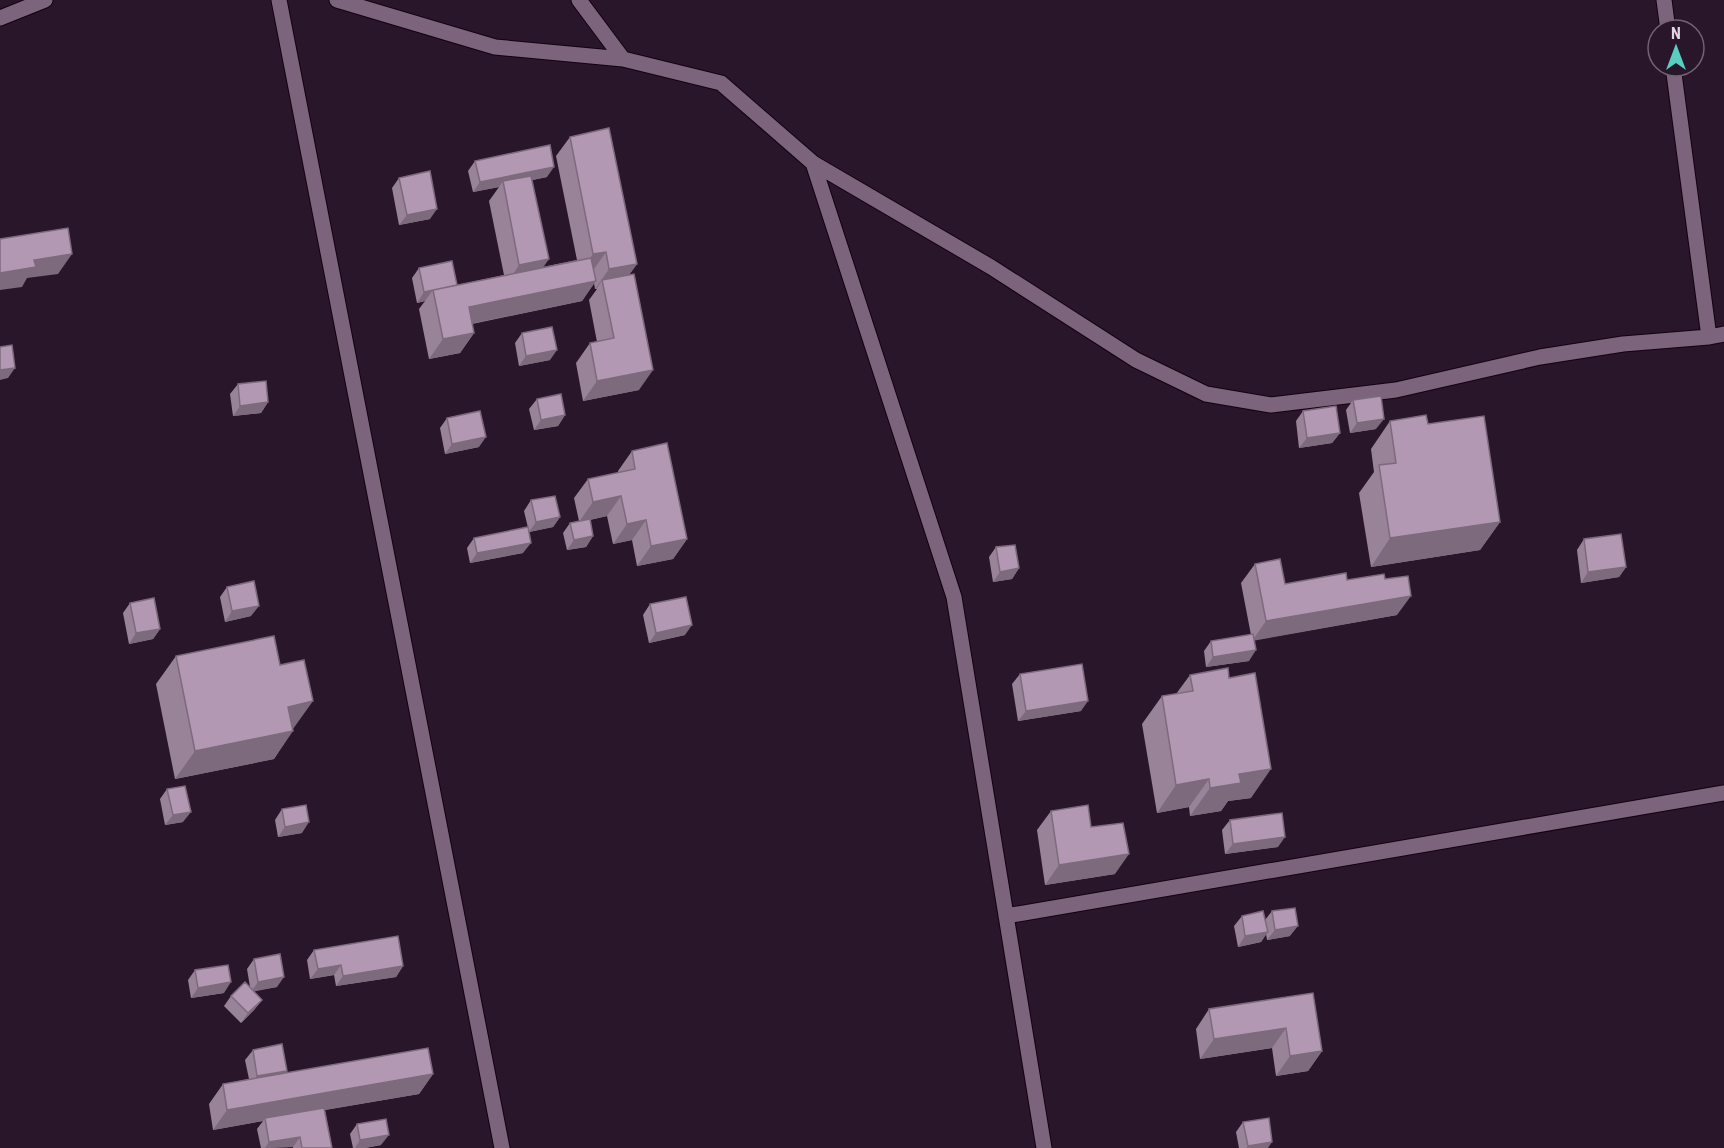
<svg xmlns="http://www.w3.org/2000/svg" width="1724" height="1148" viewBox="0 0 1724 1148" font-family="'Roboto Condensed',sans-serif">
<rect width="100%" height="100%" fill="#2a162a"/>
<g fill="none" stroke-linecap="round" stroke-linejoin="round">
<defs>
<path id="minor" d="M279 0 502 1148
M337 0 495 47 623 59 721 83 813 163 991 267 1136 360 1206 394 1271 405 1396 390 1540 357 1623 344 1709 337 1724 334
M579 0 623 59
M1664 0 1668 30
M0 18 45 0
M1673 66 1709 337
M813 163 954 597 1044 1148
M1006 916 1724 793"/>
</defs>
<use href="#minor" stroke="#120212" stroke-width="17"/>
<use href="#minor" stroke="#7c647c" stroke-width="15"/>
</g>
<path fill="#998399" d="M570 137 637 264 629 275 639 390 583 401 576 363 590 343 597 342 589 300 597 289H595L594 283 582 301 472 324 474 333 460 353 429 359 419 309 425 301 417 303 412 278 419 268 457 285 504 275 489 201 499 187 473 192 468 171 475 161 547 177 532 180 543 267 577 260 556 156Z
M399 178 430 219 399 225 392 188Z
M522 333 550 360 519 366 515 343Z
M238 384 268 402 261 413 233 416 230 394Z
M537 399 565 415 558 426 534 430 529 409Z
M1353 400 1376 429 1350 433 1346 410Z
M1303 411 1340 433 1332 443 1299 448 1296 421Z
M447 418 479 447 445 454 440 428Z
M1390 421 1428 424 1500 522 1480 550 1371 567 1359 493 1374 472 1371 449Z
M632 451 687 539 673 559 637 566 632 540 613 544 607 516 590 520 593 536 586 547 567 550 563 533 570 523 579 521 574 498 588 479 618 473V471Z
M531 500 560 517 553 527 529 532 524 511Z
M474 538 523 553 470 563 467 548Z
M1584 539 1626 567 1619 577 1581 583 1577 550Z
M996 547 1019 568 1012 579 993 582 989 557Z
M1255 564 1285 584 1385 579 1397 615 1254 640 1249 661 1206 667 1204 651 1211 641 1251 635 1241 583Z
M227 587 251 616 225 622 220 597Z
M130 603 160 629 153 639 129 644 123 613Z
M650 604 685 635 649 643 643 615Z
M176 656 293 729 274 759 175 779 156 684Z
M1020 674 1081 711 1018 721 1012 684Z
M1190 675 1251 798 1228 801 1221 811 1190 816 1189 807 1157 813 1142 724 1162 696 1176 694Z
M167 789 183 822 165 825 160 799Z
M282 809 302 833 278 837 275 820Z
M1051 811 1091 827 1115 874 1045 885 1037 830Z
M1230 820 1278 847 1225 854 1222 830Z
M1272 911 1290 936 1267 940 1266 934 1261 942 1238 947 1234 926 1242 916 1265 920Z
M314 950 403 966 396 977 336 986 334 975 310 979 307 960Z
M254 959 277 987 253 991 262 1000 254 1010 241 1023 224 1006 231 996 250 987 247 969Z
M195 970 224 993 191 998 188 980Z
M1313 993 1322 1051 1308 1071 1276 1076 1272 1048 1200 1059 1196 1029 1209 1009Z
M253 1050 287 1071 286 1073 433 1074 419 1094 325 1110 332 1148H293V1147L261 1148 257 1129 263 1121 213 1130 209 1104 223 1084 249 1079 245 1060Z
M1243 1122 1268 1148H1239L1236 1132Z
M357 1124 381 1145 365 1148H353L350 1134Z"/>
<path fill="#7d6a7d" d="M554 167 547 177 504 186 503 181 499 187 473 192 480 182Z
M437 209 430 219 399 225 407 215Z
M606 252 592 272 580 274 593 254Z
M72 254 58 274 27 278 22 287 0 290V273L34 260Z
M549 259 535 279 506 285 519 265Z
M637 264 623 283 602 280 597 288 595 289 609 269Z
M596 281 582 301 455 327 469 307Z
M432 291 425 301 417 303 424 292Z
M474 333 460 353 429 359 443 339Z
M557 350 550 360 519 366 526 356Z
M15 368 8 378 0 380V370Z
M653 370 639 390 583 401 597 381Z
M268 402 261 413 233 416 240 406Z
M565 415 558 426 534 430 541 420Z
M1384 419 1376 429 1350 433 1357 423Z
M1340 433 1332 443 1299 448 1307 438Z
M486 437 479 447 445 454 452 444Z
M621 496 607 516 579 522 593 502Z
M560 517 553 527 529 532 536 522Z
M646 520 632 540 613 544 627 524Z
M1500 522 1480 550 1371 567 1390 538Z
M593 536 586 547 567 550 574 540Z
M687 539 673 559 637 566 651 546Z
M531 543 523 553 470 563 477 553Z
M1626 567 1619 577 1581 583 1588 572Z
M1019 568 1012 579 993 582 1000 572Z
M1411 596 1397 615 1252 641 1266 621Z
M259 606 251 616 225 622 232 611Z
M692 625 685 635 649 643 656 633Z
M160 629 153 639 129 644 136 633Z
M1256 650 1249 661 1206 667 1213 657Z
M313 701 293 729 288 707Z
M1088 701 1081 711 1018 721 1026 711Z
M293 731 274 759 175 779 195 751Z
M1271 769 1251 798 1228 801 1221 811 1190 816 1210 788 1239 774Z
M1209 779 1189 807 1157 813 1176 785Z
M191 812 183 822 165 825 173 815Z
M309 822 302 833 278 837 285 827Z
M1285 837 1278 847 1225 854 1233 844Z
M1129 854 1115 874 1045 885 1059 865Z
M1298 926 1290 936 1267 940 1275 930Z
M1268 932 1261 942 1238 947 1245 936Z
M341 965 334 975 310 979 318 969Z
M403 966 396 977 336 986 343 976Z
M284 977 277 987 251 992 258 982Z
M231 982 224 993 191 998 198 988Z
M262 1000 254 1010 241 1023 248 1013Z
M1286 1028 1272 1048 1200 1059 1214 1039Z
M1322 1051 1308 1071 1276 1076 1290 1056Z
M287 1071 280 1081 250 1087 257 1076Z
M433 1074 419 1094 265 1120V1118L263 1121 213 1130 227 1110Z
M389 1135 381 1145 365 1148H355L360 1140Z
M300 1137 293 1147 265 1148 269 1142Z
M1272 1142 1268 1148H1246L1248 1146Z"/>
<path fill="#b298b2" stroke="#7d6a7d" stroke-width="1.5" d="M609 128 637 264 609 269 606 252 593 254 570 137Z
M550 145 554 167 480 182 475 161Z
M430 171 437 209 407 215 399 178Z
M531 176 549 259 519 265 503 181Z
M68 228 72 254 34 260 36 267 0 273V239Z
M591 258 596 281 469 307 474 333 443 339 433 290Z
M452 261 457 285 424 292 419 268Z
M634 274 653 370 597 381 590 343 614 338 602 280Z
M552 327 557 350 526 356 522 333Z
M12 345 15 368 0 370V347Z
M266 381 268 402 240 406 238 384Z
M561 394 565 415 541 420 537 399Z
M1381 396 1384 419 1357 423 1353 400Z
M1336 406 1340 433 1307 438 1303 411Z
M480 411 486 437 452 444 447 418Z
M1426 415 1428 424 1484 416 1500 522 1390 538 1379 465 1396 463 1390 421Z
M667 443 687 539 651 546 646 520 627 524 621 496 593 502 588 479 635 469 632 451Z
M555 496 560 517 536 522 531 500Z
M590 519 593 536 574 540 570 523Z
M528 527 531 543 477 553 474 538Z
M1621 534 1626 567 1588 572 1584 539Z
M1015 545 1019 568 1000 572 996 547Z
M1280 559 1285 584 1346 573 1347 580 1384 574 1385 579 1408 576 1411 596 1266 621 1255 564Z
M254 581 259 606 232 611 227 587Z
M686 597 692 625 656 633 650 604Z
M154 598 160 629 136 633 130 603Z
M1253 634 1256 650 1213 657 1211 641Z
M274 636 280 665 304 660 313 701 288 707 293 731 195 751 176 656Z
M1082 664 1088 701 1026 711 1020 674Z
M1228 668 1229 678 1255 673 1271 769 1239 774 1241 783 1210 788 1209 779 1176 785 1162 696 1193 691 1190 675Z
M185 786 191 812 173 815 167 789Z
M306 805 309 822 285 827 282 809Z
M1088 805 1091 827 1123 823 1129 854 1059 865 1051 811Z
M1282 813 1285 837 1233 844 1230 820Z
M1295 908 1298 926 1275 930 1272 911Z
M1263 911 1268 932 1245 936 1242 916Z
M398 936 403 966 343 976 341 965 318 969 314 950Z
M280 954 284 977 258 982 254 959Z
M228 965 231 982 198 988 195 970Z
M245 982 262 1000 248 1013 231 996Z
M1313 993 1322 1051 1290 1056 1286 1028 1214 1039 1209 1009Z
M282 1044 287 1071 257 1076 253 1050Z
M428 1048 433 1074 227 1110 223 1084Z
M324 1108 332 1148H302L300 1137 269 1142 265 1118Z
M1269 1118 1272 1142 1248 1146 1243 1122Z
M386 1119 389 1135 360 1140 357 1124Z"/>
<g transform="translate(1676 48)"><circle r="28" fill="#2a162a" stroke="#746274" stroke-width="1.5"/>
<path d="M0-4.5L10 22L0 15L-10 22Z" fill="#59cebf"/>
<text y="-9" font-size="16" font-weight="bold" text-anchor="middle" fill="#e2d4e2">N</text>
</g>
</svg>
